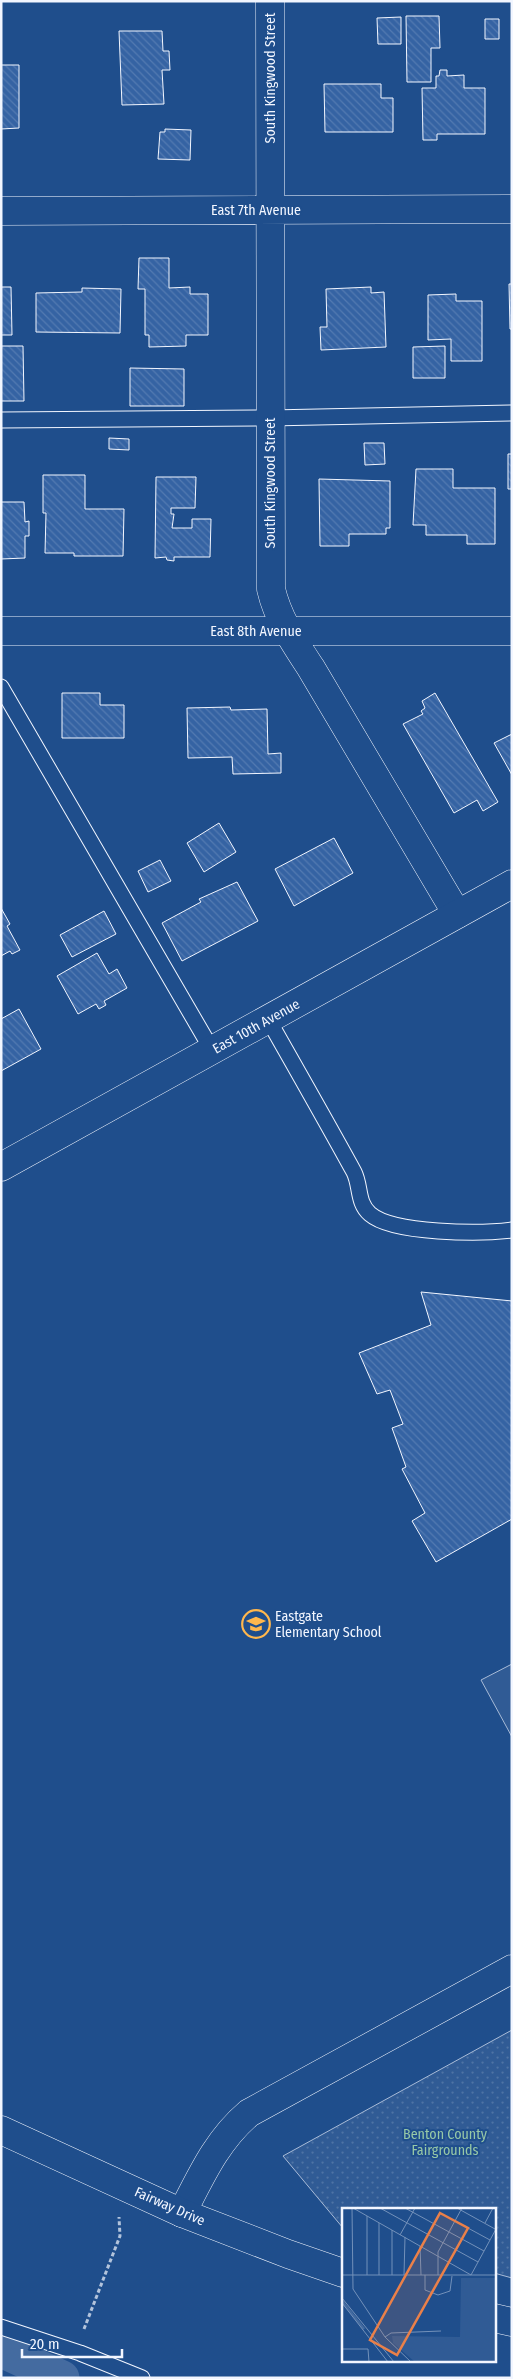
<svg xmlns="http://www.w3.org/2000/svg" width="513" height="2379" viewBox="0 0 513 2379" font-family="'Fira Sans Condensed',sans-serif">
<defs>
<pattern id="park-dots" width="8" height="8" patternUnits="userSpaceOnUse" patternTransform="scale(1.25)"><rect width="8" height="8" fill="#305b95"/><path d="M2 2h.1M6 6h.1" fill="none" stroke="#4e73a5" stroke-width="1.8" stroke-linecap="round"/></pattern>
<pattern id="building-back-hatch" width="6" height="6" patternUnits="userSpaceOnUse" patternTransform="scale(1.25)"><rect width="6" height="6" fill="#3563a3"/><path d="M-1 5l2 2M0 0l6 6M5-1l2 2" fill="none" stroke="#537ab1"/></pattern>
</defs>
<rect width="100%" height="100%" fill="#1f4e8c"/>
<path fill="url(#park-dots)" stroke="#a8bbd7" d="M512 2030V2278L494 2273V2209H343V2228L283 2156Z"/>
<path fill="#305b95" stroke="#a8bbd7" d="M512 1664V1737L481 1680Z"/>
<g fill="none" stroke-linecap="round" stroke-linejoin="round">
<path stroke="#446ba0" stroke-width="35" d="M1 2350 62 2378"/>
</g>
<path fill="url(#building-back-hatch)" stroke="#f2f6ff" d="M406 16H439L440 48H431V82H407Z
M401 17V44H378L377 18Z
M485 19H499V39H485Z
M119 31H162L163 51H169L170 70H162L164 104 122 105Z
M1 65H19V128L1 129Z
M440 70H447V76L464 75V88H485V134H437V140H423L422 88H436V76H439Z
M324 84H381V98H393V132H325Z
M165 129 191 130 190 160 158 159 160 132H165Z
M139 258H169V288L190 287V294H208V335H186V346L149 347V335H145V289H138Z
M509 284H512V329H510Z
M1 287H11L12 335H1Z
M371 287V293L384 292 386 347 321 350 320 327H327L326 289Z
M82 288 121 289 120 333 36 332V293L82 292Z
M456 294V301H482V361H451V339L428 340V295Z
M1 346H23L24 401H1Z
M445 346V378H413V347Z
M130 368 184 369V406H130Z
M109 438 129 439V450L109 449Z
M364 443H384L385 464 365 465Z
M508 454H512V489H508Z
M416 469H453V488H495V544H467V535H426V525H413Z
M43 475H85V509H124L123 556H74V553H45L46 513H43Z
M156 477H196L195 508H171V514H174L172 528H192V519H211L210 557H174V561L167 560 166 557 155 558Z
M319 479 390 481V528H386V534H349V546H320Z
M1 502H24L25 522 29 521V536H25V558L1 559Z
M62 693H100V705H124V738H62Z
M435 693 498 802 483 811 477 800 454 813 403 724 423 714 421 711 425 708 422 701Z
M230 707 231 710 267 709 268 754 281 753V773L233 774 232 757 188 758 187 708Z
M512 734V775L494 743Z
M219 823 236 852 204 872 187 843Z
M334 838 353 873 294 906 275 869Z
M160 860 171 881 148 892 138 871Z
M237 882 258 921 182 961 162 923 201 902 199 899Z
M1 908 10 924 7 926 20 950 12 954 10 951 1 956Z
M104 911 116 934 72 957 60 935Z
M97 953 109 974 117 969 127 988 104 1001 106 1005 99 1009 96 1004 78 1014 57 976Z
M19 1009 41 1049 1 1071V1019Z
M421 1292 512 1301V1519L436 1562 412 1521 425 1513 402 1469 406 1467 392 1428 403 1424 390 1390 377 1394 359 1353 431 1325Z"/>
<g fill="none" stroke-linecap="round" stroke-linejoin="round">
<defs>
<path id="lane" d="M1 420 270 418 512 413
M1 687 212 1050
M268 1019C297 1070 326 1121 354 1172 361 1186 357 1203 370 1214 393 1234 481 1234 512 1230
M1 2327 80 2353 142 2378"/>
<path id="street" d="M270 1 271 589C278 619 294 642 311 668L457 914
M1 211 512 209
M1 631H512
M182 2213C201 2176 217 2140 249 2113L512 1969"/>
<path id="secondary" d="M1 1167 512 884
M1 2130 182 2213 288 2254 343 2273
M494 2318 512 2322"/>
</defs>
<use href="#lane" stroke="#f2f6ff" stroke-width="17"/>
<use href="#street" stroke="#f2f6ff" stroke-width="29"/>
<use href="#secondary" stroke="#f2f6ff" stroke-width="29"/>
<path stroke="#b3c4dc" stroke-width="3" stroke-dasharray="4 2.5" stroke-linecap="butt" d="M84 2329 120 2236 119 2217"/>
<use href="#lane" stroke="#1f4e8c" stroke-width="15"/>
<use href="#street" stroke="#1f4e8c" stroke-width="28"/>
<use href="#secondary" stroke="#1f4e8c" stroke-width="28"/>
</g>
<defs>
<symbol id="school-ring" viewBox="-11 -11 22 22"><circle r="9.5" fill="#1f4e8c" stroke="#ffb74d" stroke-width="1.5"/><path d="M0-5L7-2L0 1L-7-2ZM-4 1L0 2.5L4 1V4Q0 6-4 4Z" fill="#ffb74d"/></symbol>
</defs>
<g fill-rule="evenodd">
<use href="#school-ring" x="240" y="1608" width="32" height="32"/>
</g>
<g text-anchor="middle" stroke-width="4" stroke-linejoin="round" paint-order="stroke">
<g font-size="14" fill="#f2f6ff" stroke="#1f4e8c">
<text transform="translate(270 78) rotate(-90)" y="5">South Kingwood Street</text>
<text x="256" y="215">East 7th Avenue</text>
<text transform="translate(270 483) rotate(-90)" y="5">South Kingwood Street</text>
<text x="256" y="636">East 8th Avenue</text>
<text transform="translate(256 1026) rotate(-29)" y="5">East 10th Avenue</text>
<text transform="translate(170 2206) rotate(24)" y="5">Fairway Drive</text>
</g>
<g font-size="14" fill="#f2f6ff" stroke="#1f4e8c" text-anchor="start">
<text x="275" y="1621">Eastgate<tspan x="275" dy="16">Elementary School</tspan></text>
</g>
<g font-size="14" fill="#97c8a6" stroke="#1f4e8c">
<text x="445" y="2139">Benton County<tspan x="445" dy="16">Fairgrounds</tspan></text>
</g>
</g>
<g transform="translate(342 2208)">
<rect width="154" height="154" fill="#1f4e8c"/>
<path d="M119 70H154V154H73L51 135 50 128 118 129Z" fill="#305b95"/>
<path fill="none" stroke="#446ba0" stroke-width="2.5" d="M0 93 22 121"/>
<path fill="none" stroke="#7391ba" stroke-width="1" d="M10 0 11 81 43 129 69 154M11 0 129 67 154 21M38 0 136 54M63 0 142 43M115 0 153 21M25 8V67M113 13 148 32M143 15 151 0M50 22V67M58 27 73 0M78 38 79 67M0 67H154M37 67V15M62 67 63 29M83 67V82L96 87 108 83 110 68M96 67V44L120 0M0 90 52 154M0 95 46 154M43 129 49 125 99 123M0 141H26L27 154"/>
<path fill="#ea8049" fill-opacity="0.15" stroke="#ea8049" stroke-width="2.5" d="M98 5 126 20 55 147 28 132Z"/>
<rect width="154" height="154" fill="none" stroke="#f2f6ff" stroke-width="2.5"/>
</g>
<rect width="513" height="2379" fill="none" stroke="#f2f6ff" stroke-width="5"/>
<path d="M22 2349v8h100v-8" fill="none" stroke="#f2f6ff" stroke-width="2.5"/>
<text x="30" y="2349" font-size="15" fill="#f2f6ff" stroke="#1f4e8c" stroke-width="4" paint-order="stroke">20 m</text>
</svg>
